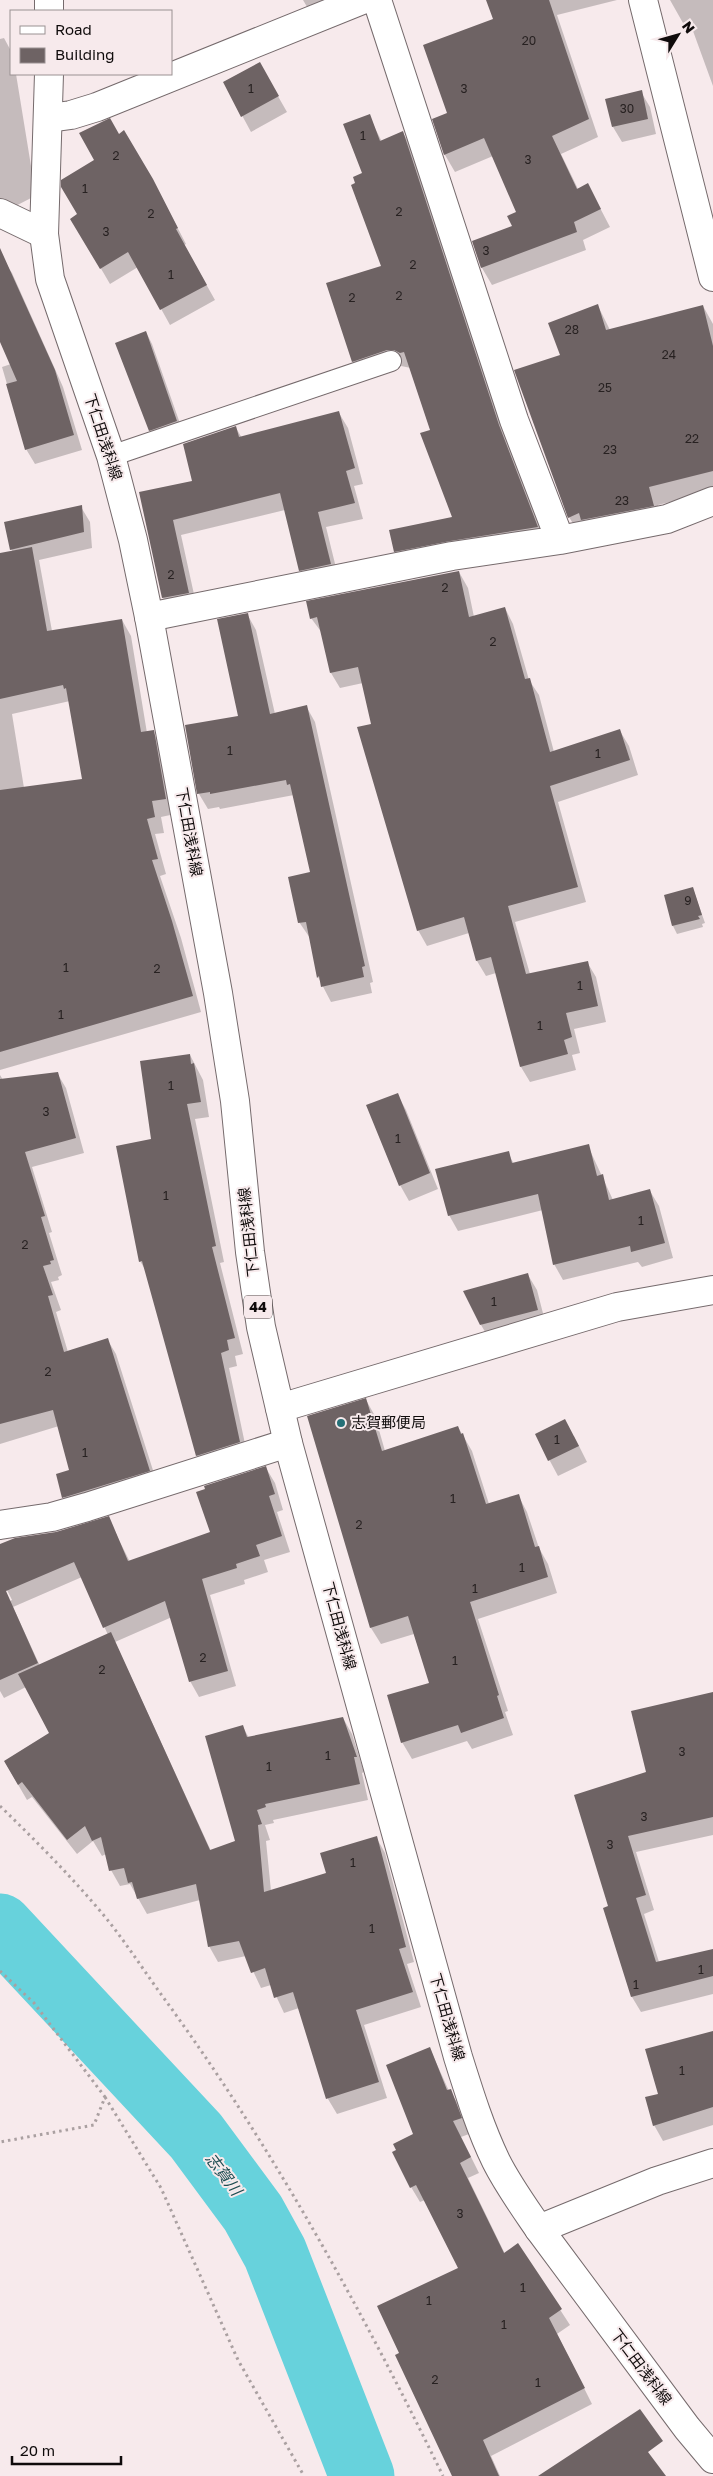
<svg xmlns="http://www.w3.org/2000/svg" width="713" height="2476" viewBox="0 0 713 2476" font-family="'Golos Text','Noto Sans JP',sans-serif">
<rect width="100%" height="100%" fill="#f7eaec"/>
<path fill="#0003" fill-rule="evenodd" d="M303 0H371L319 27Z
M491 0H617L557 15 598 137 561 154 578 189 588 185 610 227 583 240 586 250 492 285 482 268 474 242 514 227 518 213 493 156 455 172 445 155 434 120 449 114 494 20Z
M670 0H713V86L689 20 683 23Z
M4 38 11 51V74H16L32 172 33 197 0 214V39Z
M259 63 287 112 251 132 224 82Z
M641 92 650 107 656 134 622 142 613 127Z
M369 116 382 142 403 133 412 148 508 442 546 543 404 567 395 551 454 517 431 431 411 368 396 365 362 377 353 361 383 267 364 174Z
M119 136 161 196 186 244 184 245 215 300 170 325 138 267 110 284 72 219 79 215 96 160Z
M0 255 12 273 63 387 82 450 35 464 26 449 2 367 11 364 0 338Z
M598 306 610 330 703 306 713 324V491L658 505 663 523 580 535 569 517 562 355Z
M146 332 152 344 183 432 157 441 150 430Z
M339 413 348 428 363 484 354 486 363 519 326 527 339 580 309 586 300 570 285 510 181 535 197 608 172 613 163 598 141 493 193 482 236 428 242 438Z
M81 507 90 522 92 548 39 560 52 631 122 620 131 636 147 733 153 732 162 747 175 814 161 817 164 833 155 834 166 874 160 876 181 938 201 1012 0 1070V554L13 552 11 549ZM70 701 84 780 24 788 12 714Z
M459 572 468 588 474 617 505 608 513 624 529 680 539 695 554 752 620 731 629 746 638 775 558 802 586 902 515 922 530 974 587 962 596 977 606 1022 574 1029 580 1053 572 1055 576 1070 530 1082 521 1067 496 973 486 976 477 961 469 933 427 946 418 930 363 683 340 688 331 673 322 633 311 618Z
M247 614 256 630 275 714 306 706 315 722 373 982 370 983 372 993 331 1002 318 977 310 938 299 922 312 873 294 795 220 809 219 807 208 809 199 794 240 717Z
M693 889 705 923 702 924 703 927 677 934 673 926 665 896Z
M190 1055 203 1080 209 1117 195 1119 224 1262 220 1263 243 1354 235 1356 237 1366 229 1368 248 1458 206 1471 197 1455 146 1271 140 1261 152 1140Z
M57 1073 66 1088 84 1153 32 1167 52 1232 49 1233 62 1275 58 1277 59 1280 51 1282 61 1310 56 1312 68 1352 107 1339 116 1354 158 1486 72 1512 64 1497 71 1471 59 1426 0 1444V1075L3 1080Z
M397 1094 406 1110 438 1189 409 1201 400 1185Z
M588 1146 613 1200 650 1191 659 1206 673 1258 642 1267 638 1262 563 1280 554 1264 543 1210 458 1231 449 1215 508 1153 514 1164Z
M528 1275 537 1290 546 1325 490 1340 481 1325Z
M366 1400 375 1416 385 1451 458 1427 472 1451 489 1504 518 1495 527 1512 539 1548 548 1564 557 1593 478 1619 508 1711 505 1712 513 1735 472 1749 467 1741 412 1759 402 1742 430 1683 414 1634 381 1644 371 1628 309 1417Z
M536 1435 574 1436 587 1462 558 1476Z
M266 1468 275 1483 283 1510 277 1512 290 1552 264 1560 268 1572 244 1580 245 1584 210 1595 236 1686 199 1697 190 1681 172 1617 115 1642 211 1851 236 1841 243 1727 249 1738 343 1718 352 1734 364 1772 362 1773 368 1800 273 1820 274 1823 265 1825 270 1840 266 1841 271 1891 327 1874 376 1837 385 1853 414 1962 407 1964 421 2007 364 2025 387 2098 337 2114 328 2099 299 2008 284 2013 271 1985 261 1988 246 1956 218 1962 209 1946 200 1900 147 1914 130 1884 120 1886 111 1870 106 1854 102 1856 93 1841 77 1854 32 1797 27 1800 5 1762 51 1734 26 1687 4 1698 0 1691V1606L12 1600 0 1576V1545L57 1533 108 1518 130 1562 211 1533ZM82 1577 108 1635 40 1666 13 1607Z
M713 1694V1835L636 1852 654 1910 644 1914 659 1962 713 1951V1994L641 2012 632 1997 604 1909 610 1906 575 1796 648 1773Z
M713 2033V2125L663 2141 654 2125Z
M430 2049 449 2091 460 2106 469 2134 461 2137 479 2173 468 2178 505 2254 518 2245 570 2325 557 2334 592 2404 491 2456 500 2476H453L459 2269 425 2200 420 2202 411 2187 415 2134Z"/>
<g fill="none" stroke-linecap="round" stroke-linejoin="round">
<path stroke="#67d2dc" stroke-width="65" d="M0 1926 196 2136 253 2213 275 2253 362 2476"/>
</g>
<path fill="#6e6364" d="M486 0H549L589 119 552 136 577 189 588 183 601 209 574 222 577 232 481 268 472 241 512 226 507 216 516 212 484 138 444 155 432 119 447 113 423 45 493 19Z
M260 62 279 96 241 117 223 82Z
M642 90 648 119 612 127 605 99Z
M370 114 380 141 403 131 499 425 538 527 450 541 394 552 389 530 452 517 420 433 430 430 404 352 400 353 394 350H387L352 362 326 283 381 266 351 185 355 183 353 177 362 173 343 124Z
M110 118 119 134 124 130 153 179 178 228 176 229 207 285 160 310 128 252 100 269 70 219 77 214 61 187V180L94 160 79 133Z
M0 248 55 370 74 435 25 450 6 384 17 381 0 342Z
M598 304 606 330 703 305 713 346V471L649 487 654 506 581 520 579 513 568 518 514 370 560 355 548 323Z
M146 331 177 421 149 431 115 343Z
M339 411 355 468 346 471 355 503 318 512 331 564 299 571 280 493 173 520 189 593 162 598 139 492 192 481 183 444 236 426 239 437Z
M82 505 84 532 10 550 4 522Z
M32 547 47 631 122 619 141 732 154 730 166 799 152 801 155 817 147 819 158 859 152 860 172 921 193 996 0 1052V790L82 779 66 688 64 689 63 685 0 699V553Z
M459 571 469 617 505 607 525 679 530 678 550 752 620 729 630 760 550 786 578 887 508 906 526 974 588 961 598 1006 566 1013 572 1037 564 1040 568 1054 520 1067 491 957 476 961 464 917 417 931 357 727 371 724 358 667 330 673 317 617 310 619 306 601Z
M248 613 270 714 307 705 365 966 362 967 364 977 321 987 319 976 317 978 306 922 298 923 288 877 310 872 290 784 287 785 286 780 210 794V792L197 794 185 725 238 716 217 619Z
M693 887 702 915 698 916 700 919 672 926 664 895Z
M190 1054 191 1064 194 1063 201 1102 187 1104 216 1246 212 1247 235 1338 227 1340 229 1350 221 1353 240 1442 196 1456 142 1261 139 1262 116 1146 151 1139 140 1061Z
M58 1072 76 1138 25 1152 45 1216 41 1217 54 1260 50 1261 51 1264 43 1266 53 1295 48 1296 64 1352 108 1338 150 1471 62 1498 56 1474 69 1470 53 1410 0 1424V1079Z
M398 1093 430 1173 399 1186 366 1105Z
M589 1144 597 1176 603 1174 609 1200 650 1189 665 1243 631 1252 630 1246 553 1265 538 1194 448 1216 435 1169 509 1151 512 1163Z
M528 1273 538 1310 480 1325 463 1291Z
M366 1398 382 1451 458 1426 461 1434 463 1433 486 1504 519 1494 535 1547 539 1546 548 1577 470 1602 499 1695 497 1696 504 1718 461 1733 458 1725 401 1743 387 1695 429 1683 408 1616 370 1628 307 1416Z
M565 1419 579 1446 548 1461 535 1434Z
M266 1466 275 1494 269 1496 282 1536 256 1545 260 1556 236 1564 237 1568 202 1579 228 1671 189 1682 165 1601 103 1628 74 1562 6 1591 38 1663 0 1680V1544L15 1538 56 1532 109 1516 128 1561 210 1532 196 1492 205 1489 204 1486Z
M111 1632 210 1850 235 1841 205 1736 243 1725 247 1737 343 1717 357 1757H354L360 1784 265 1804 266 1807 257 1810 262 1824 258 1825 264 1892 326 1873 320 1853 377 1836 406 1947 399 1949 413 1992 356 2010 379 2082 326 2099 293 1992 274 1998 265 1968 251 1973 239 1941 208 1947 196 1884 137 1899 132 1882 128 1883 124 1868 109 1871 101 1837 92 1841 85 1826 67 1840 22 1782 18 1785 4 1761 49 1733 18 1674Z
M713 1692V1817L628 1836 646 1895 636 1898 656 1962 713 1949V1976L631 1997 603 1908 608 1906 574 1795 646 1772 631 1711Z
M713 2031V2107L653 2126 645 2097 658 2094 645 2049Z
M430 2047 447 2090 451 2089 462 2118 453 2121 471 2157 460 2163 504 2253 518 2243 562 2309 549 2318 585 2388 483 2440 499 2476H452L395 2355 399 2353 377 2306 458 2268 416 2185 410 2188 392 2152 396 2150 393 2144 413 2134 386 2065Z
M640 2409 663 2441 648 2452 666 2476H538Z"/>
<g fill="none" stroke-linecap="round" stroke-linejoin="round">
<defs>
<path id="lane" d="M111 456 391 361"/>
<path id="street" d="M377 0 514 420 560 540
M643 0 713 277
M49 118 71 115 97 107 362 0
M0 213 44 234
M149 617 452 556 560 540 667 519 713 501
M280 1408 617 1307 713 1290
M0 1525 52 1517 87 1507 288 1443
M539 2229 657 2181 713 2163"/>
<path id="primary" d="M49 0V11
M49 74 44 234 50 279 111 456 133 540 149 617 218 993 235 1101 250 1252 261 1327 288 1443 458 2057C469 2092 480 2128 496 2161 508 2185 524 2207 539 2229L687 2428 713 2459"/>
</defs>
<use href="#lane" stroke="#756a6c" stroke-width="22"/>
<use href="#street" stroke="#756a6c" stroke-width="30"/>
<use href="#primary" stroke="#756a6c" stroke-width="30"/>
<path stroke="#aaa0a1" stroke-width="3" stroke-dasharray="2.5 4" stroke-linecap="butt" d="M0 1806C35 1840 69 1874 101 1912 123 1938 142 1968 163 1997 272 2146 362 2310 443 2476
M0 1971 34 2003 105 2097 94 2125 0 2142
M105 2097 161 2188 238 2360 304 2476"/>
<use href="#lane" stroke="#fff" stroke-width="20"/>
<use href="#street" stroke="#fff" stroke-width="28"/>
<use href="#primary" stroke="#fff" stroke-width="28"/>
</g>
<circle fill="#257077" stroke="#f7eaec" stroke-width="2" cx="341" cy="1423" r="5"/>
<g text-anchor="middle" stroke-width="4" stroke-linejoin="round" paint-order="stroke">
<g font-size="12" fill="#272121">
<text x="529" y="45">20</text>
<text x="251" y="93">1</text>
<text x="464" y="93">3</text>
<text x="627" y="113">30</text>
<text x="363" y="140">1</text>
<text x="116" y="160">2</text>
<text x="528" y="164">3</text>
<text x="85" y="193">1</text>
<text x="399" y="216">2</text>
<text x="151" y="218">2</text>
<text x="106" y="236">3</text>
<text x="486" y="255">3</text>
<text x="413" y="269">2</text>
<text x="171" y="279">1</text>
<text x="399" y="300">2</text>
<text x="352" y="302">2</text>
<text x="572" y="334">28</text>
<text x="669" y="359">24</text>
<text x="605" y="392">25</text>
<text x="692" y="443">22</text>
<text x="610" y="454">23</text>
<text x="622" y="505">23</text>
<text x="171" y="579">2</text>
<text x="445" y="592">2</text>
<text x="493" y="646">2</text>
<text x="230" y="755">1</text>
<text x="598" y="758">1</text>
<text x="688" y="905">9</text>
<text x="66" y="972">1</text>
<text x="157" y="973">2</text>
<text x="580" y="990">1</text>
<text x="61" y="1019">1</text>
<text x="540" y="1030">1</text>
<text x="171" y="1090">1</text>
<text x="46" y="1116">3</text>
<text x="398" y="1143">1</text>
<text x="166" y="1200">1</text>
<text x="641" y="1225">1</text>
<text x="25" y="1249">2</text>
<text x="494" y="1306">1</text>
<text x="48" y="1376">2</text>
<text x="557" y="1444">1</text>
<text x="85" y="1457">1</text>
<text x="453" y="1503">1</text>
<text x="359" y="1529">2</text>
<text x="522" y="1572">1</text>
<text x="475" y="1593">1</text>
<text x="203" y="1662">2</text>
<text x="455" y="1665">1</text>
<text x="102" y="1674">2</text>
<text x="682" y="1756">3</text>
<text x="328" y="1760">1</text>
<text x="269" y="1771">1</text>
<text x="644" y="1821">3</text>
<text x="610" y="1849">3</text>
<text x="353" y="1867">1</text>
<text x="372" y="1933">1</text>
<text x="701" y="1974">1</text>
<text x="636" y="1989">1</text>
<text x="682" y="2075">1</text>
<text x="460" y="2218">3</text>
<text x="523" y="2292">1</text>
<text x="429" y="2305">1</text>
<text x="504" y="2329">1</text>
<text x="435" y="2384">2</text>
<text x="538" y="2387">1</text>
</g>
<rect fill="#f7eaec" stroke="#554e4e" stroke-width="1" x="244" y="1295.5" width="28" height="23" rx="4"/>
<g font-size="14" font-weight="bold" fill="#0f0b0b">
<text x="258" y="1312">44</text>
</g>
<g font-size="15" fill="#0f0b0b" stroke="#f7eaec">
<text transform="translate(103 437) rotate(72)" y="5">下仁田浅科線</text>
<text transform="translate(189 832) rotate(80)" y="5">下仁田浅科線</text>
<text transform="translate(249 1232) rotate(-96)" y="5">下仁田浅科線</text>
<text transform="translate(339 1626) rotate(75)" y="5">下仁田浅科線</text>
<text transform="translate(447 2017) rotate(74)" y="5">下仁田浅科線</text>
<text transform="translate(641 2367) rotate(53)" y="5">下仁田浅科線</text>
</g>
<g font-size="15" fill="#0f0b0b" stroke="#f7eaec" text-anchor="start">
<text x="351" y="1428">志賀郵便局</text>
</g>
<g font-size="16" font-style="italic" fill="#1d4d52" stroke="#f7eaec">
<text transform="translate(224 2174) rotate(53)" y="6">志賀川</text>
</g>
</g>
<rect x="10" y="10" width="162" height="65" fill="#f7eaec" stroke="#9a9192"/>
<rect x="20" y="26" width="25" height="8" fill="#ffffff" stroke="#9a9192"/>
<text x="55" y="35" font-size="15" fill="#0f0b0b">Road</text>
<rect x="20" y="48" width="25" height="15" fill="#6e6364" stroke="#9a9192"/>
<text x="55" y="60" font-size="15" fill="#0f0b0b">Building</text>
<g transform="translate(678 35) rotate(53)" stroke="#f7eaec" stroke-width="4" paint-order="stroke">
<path d="M0-4L9 19L0 12L-9 19Z" fill="#0f0b0b"/>
<text y="-8" font-size="14" font-weight="bold" text-anchor="middle" fill="#0f0b0b">N</text>
</g>
<path d="M12 2456v8h109v-8" fill="none" stroke="#0f0b0b" stroke-width="2.5"/>
<text x="20" y="2456" font-size="15" fill="#0f0b0b" stroke="#f7eaec" stroke-width="4" paint-order="stroke">20 m</text>
</svg>
